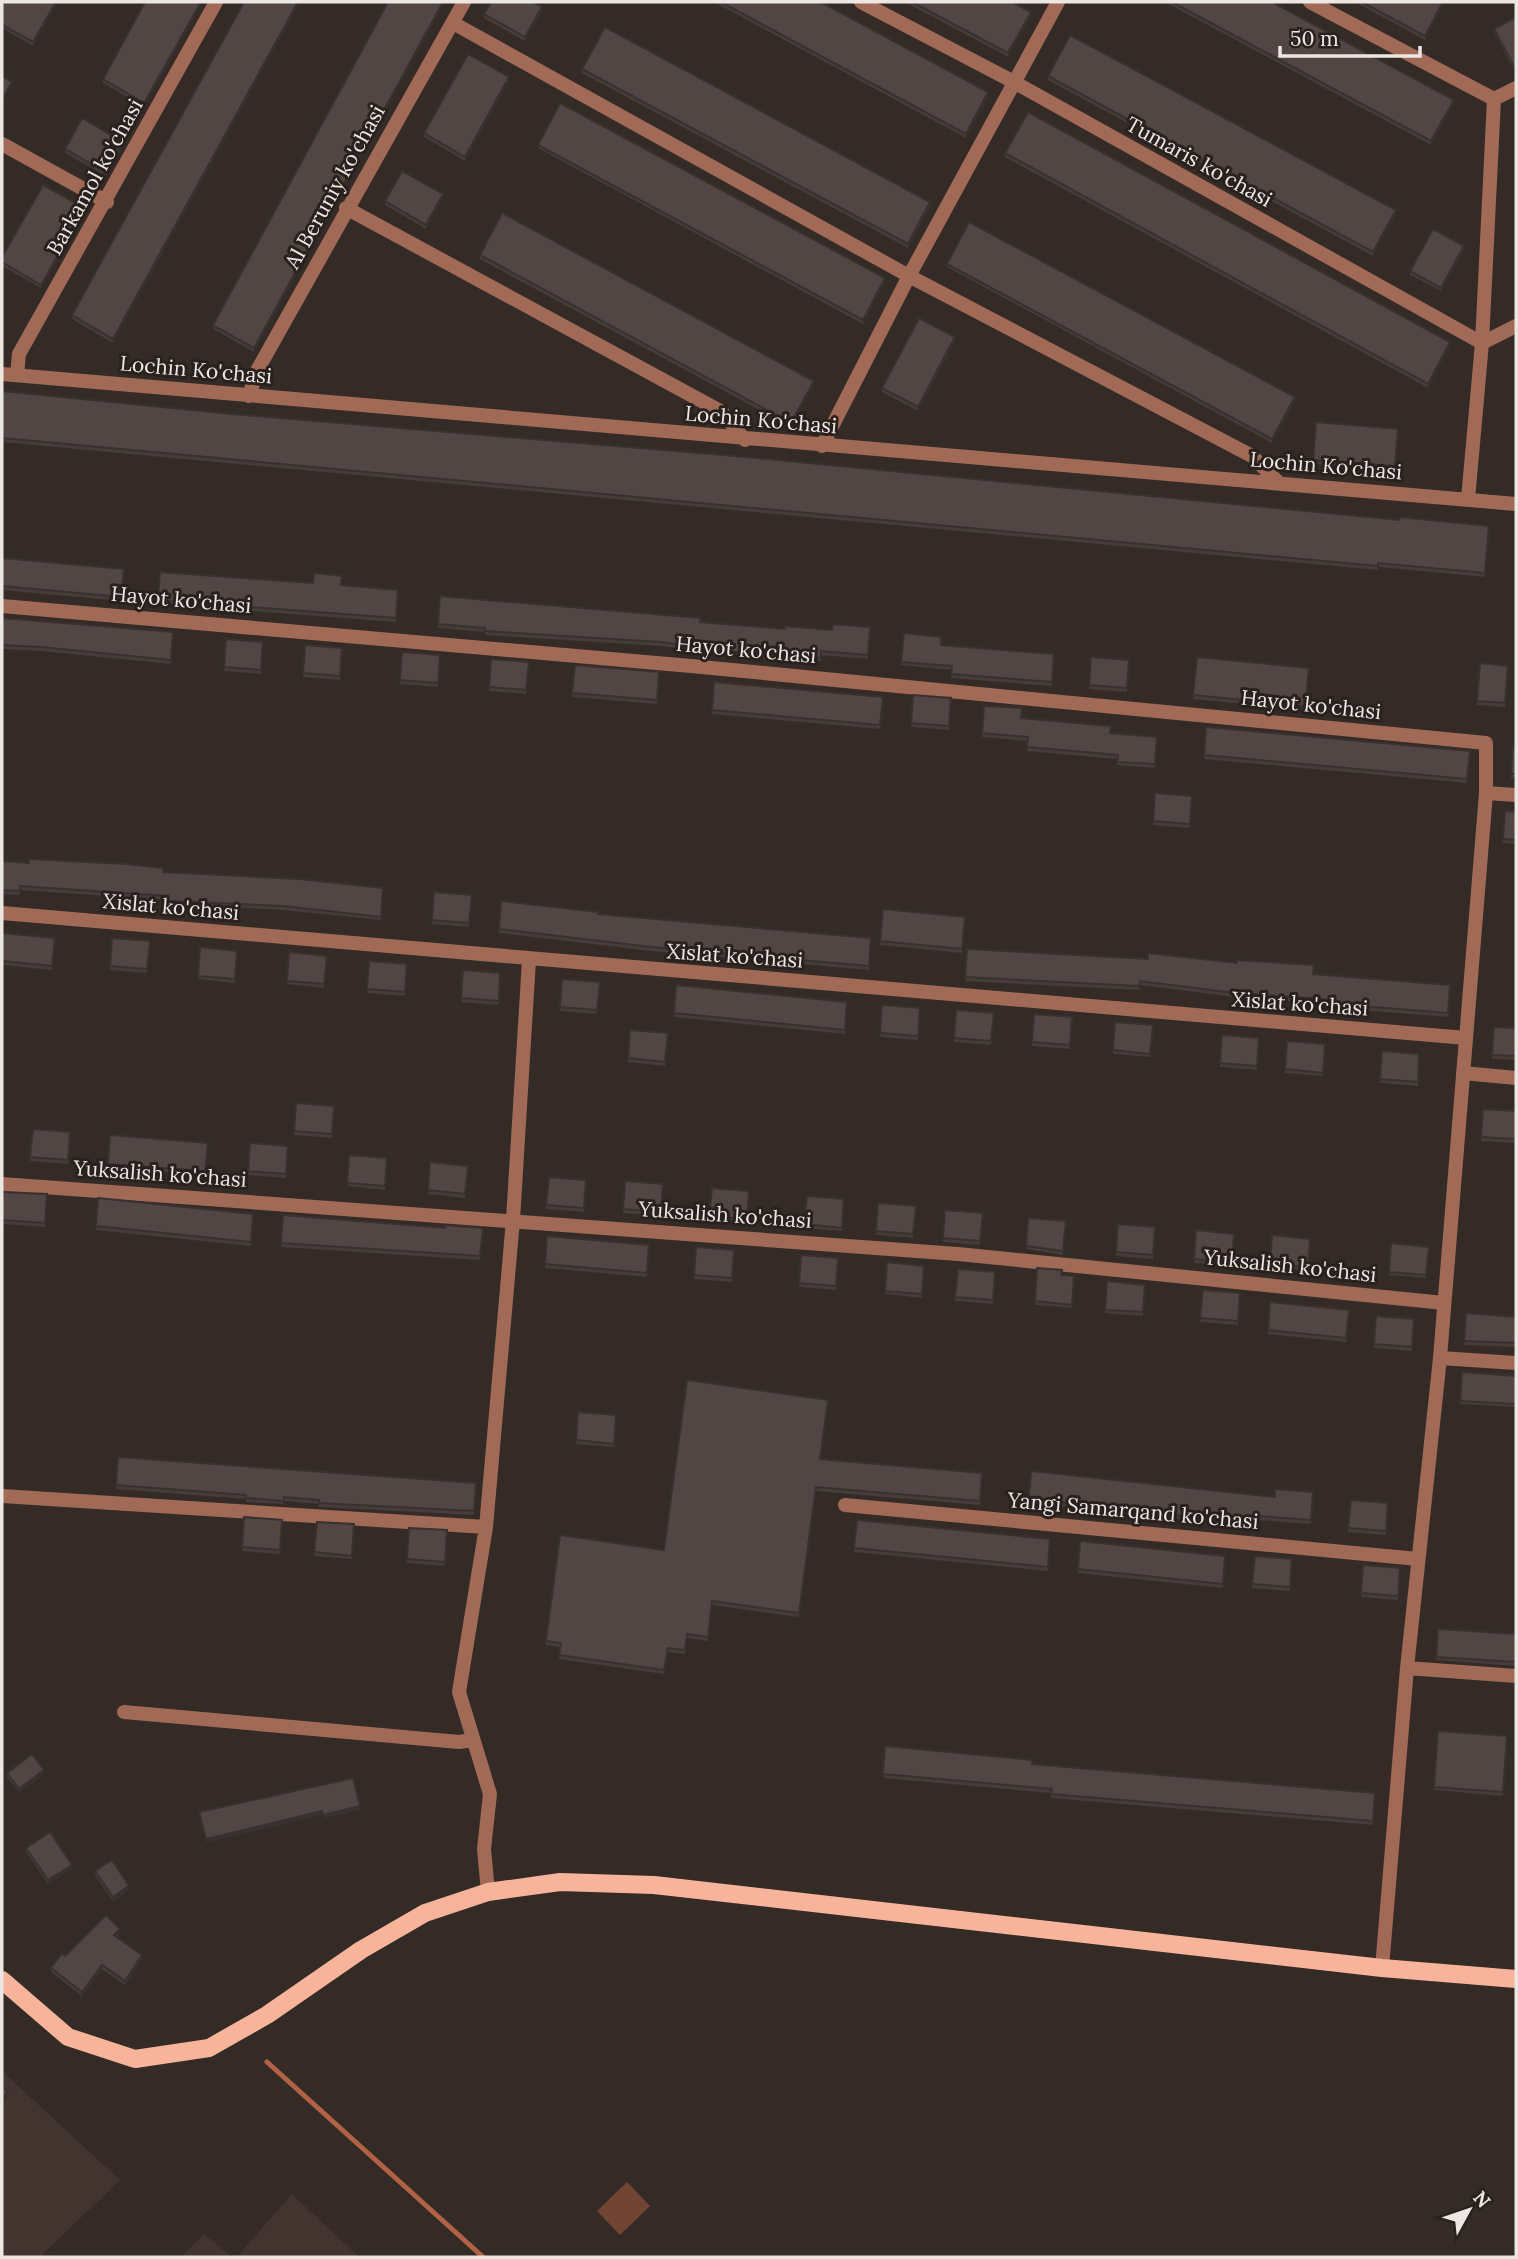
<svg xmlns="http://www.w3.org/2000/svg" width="1518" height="2259" viewBox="0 0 1518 2259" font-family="Lora,serif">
<rect width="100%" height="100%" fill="#342b27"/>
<path fill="#43342f" d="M2 2071 120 2180 40 2257H2Z
M292 2194 358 2256 359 2257H237Z
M204 2234 232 2257H181Z"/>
<path fill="#714433" d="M627 2182 650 2206 620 2235 597 2211Z"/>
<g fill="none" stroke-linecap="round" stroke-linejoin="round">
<path stroke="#b16244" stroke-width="5" d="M267 2062 483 2257"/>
<path stroke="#a16a56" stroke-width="14" d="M861 2 1014 82 1482 343 1516 326
M1310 2 1494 99 1516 88
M453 23 909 276 1252 456 1279 483
M2 144 107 202
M346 208 722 412 745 440
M2 374 1516 504
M17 375 19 354 216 2
M249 396 258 369 464 2
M822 446 909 276 1058 2
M1468 499 1482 343 1494 99
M2 606 691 666 1486 743V793L1440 1358 1407 1668 1382 1968
M1486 793 1516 795
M2 913 1466 1038
M1463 1073 1516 1078
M2 1184 958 1254 1444 1303
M1440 1358 1516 1363
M2 1496 486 1527
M845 1505 1418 1559
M1407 1668 1516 1676
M124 1712 459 1742 473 1740
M488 1892 484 1849 490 1794 459 1692 486 1527 513 1220 529 960"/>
<path stroke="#f8b49b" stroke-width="18" d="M2 1980 68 2037 135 2059 209 2048 267 2015 361 1950 425 1913 488 1892 560 1882 654 1885 1382 1968 1516 1979"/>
</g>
<path fill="#463c3a" d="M2 2H58L33 46 2 28Z
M145 2 144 107 103 83V79Z
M244 2H300L113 343 72 319V315Z
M388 2 254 352 213 329V325Z
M714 2H821L988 96 966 138Z
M905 2H1012L1031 16 1008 57Z
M1165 2H1272L1454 103 1431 145Z
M1355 2H1445L1425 40Z
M542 11 525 41 484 18V14Z
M1516 17V74L1494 32V29Z
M582 69 930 206 908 248 582 73Z
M1048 76 1396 214 1373 256 1048 80Z
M509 81 465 161 424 137V133Z
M538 145 885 282 863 324 538 148Z
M123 146 106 176 65 153V149Z
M1005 153 1450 346 1428 388 1005 157Z
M443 198 426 229 385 205V201Z
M85 212 41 288 2 266V257Z
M1464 250 1441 291 1410 275V271Z
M480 255 814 385 791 427 480 259Z
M947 264 1295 401 1272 443 947 267Z
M955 341 918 411 882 392V388Z
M2 391 232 414 1399 520 1489 526 1485 577 1378 567V570L2 442Z
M1316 422 1398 429 1395 470 1313 464Z
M2 558 124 569 121 601 2 590Z
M160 572 398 590 396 622 158 604Z
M440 596 701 622 785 629 832 630 870 627 868 659 821 655V661L758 657V659L661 646 485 635V632L438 628Z
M2 618 173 632 171 664 41 651 2 649Z
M226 639 263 642 261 674 224 671Z
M305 645 342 648 340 680 303 677Z
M941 645 1054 654 1052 686 951 678 952 670 901 665V662Z
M402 652 440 655 438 687 400 684Z
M1091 657 1129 660 1127 692 1089 689Z
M1197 657 1309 668 1305 710 1193 699Z
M491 659 529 662 526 694 489 691Z
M1480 663 1508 666 1505 707 1477 705Z
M575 665 659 672 657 704 572 697Z
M714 682 883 697 880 729 712 714Z
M913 695 951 698 949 730 911 727Z
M984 706 1021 718 1111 733 1157 737 1155 768 1117 765V759L1027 751V741L982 737Z
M1206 727 1470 751 1467 783 1204 759Z
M1513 746H1516V778H1511Z
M1192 796 1190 828 1153 825V821Z
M1505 811 1516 812V844L1503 843Z
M2 861 163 872 383 888 381 920 283 910 167 904V900L20 890V895L2 894Z
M434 892 472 895 469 927 432 924Z
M501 901 598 914 871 938 869 970 651 951 499 933Z
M883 909 965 917 962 953 880 945Z
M2 933 55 938 52 970 2 965Z
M112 938 150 941 147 973 110 970Z
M200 947 237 951 235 983 198 979Z
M967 949 1450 985 1448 1017 1323 1007V1003L1235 997 1140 985 1139 990 965 981Z
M289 952 327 956 324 988 287 984Z
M369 961 407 964 405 996 367 993Z
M463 970 500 973 499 1005 461 1002Z
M562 979 600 982 597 1014 560 1011Z
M676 985 847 1002 845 1034 674 1017Z
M882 1005 920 1008 918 1040 880 1037Z
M956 1010 994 1013 991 1045 954 1042Z
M1034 1014 1072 1017 1070 1049 1032 1046Z
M1115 1022 1153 1025 1150 1057 1113 1054Z
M1494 1027 1516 1028V1060L1492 1059Z
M630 1030 668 1033 665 1066 628 1062Z
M1259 1038 1257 1070 1220 1067V1063Z
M1287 1041 1325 1044 1323 1076 1285 1073Z
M1382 1051 1419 1054 1418 1086 1380 1083Z
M296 1103 334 1106 332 1138 294 1135Z
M1483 1109 1516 1111V1143L1481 1141Z
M33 1129 70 1132 68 1164 30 1161Z
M110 1135 208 1143 205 1175 108 1167Z
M250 1143 288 1146 286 1178 248 1175Z
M349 1155 387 1158 385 1190 347 1186Z
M430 1162 468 1166 465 1198 428 1194Z
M549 1177 586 1180 584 1212 546 1209Z
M625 1181 663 1184 661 1216 623 1213Z
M712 1188 749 1191 747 1223 709 1220Z
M2 1192 47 1194 45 1227 2 1224Z
M807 1196 844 1199 842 1231 804 1228Z
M98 1198 253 1214 251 1246 96 1230Z
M878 1203 916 1206 913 1238 876 1235Z
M945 1210 983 1213 980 1245 943 1242Z
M283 1215 445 1228H483L480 1260 281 1247Z
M1028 1218 1066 1221 1063 1255 1026 1249Z
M1118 1224 1155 1227 1153 1259 1116 1256Z
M1196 1230 1234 1234 1232 1266 1194 1263Z
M1272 1235 1310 1239 1308 1270 1270 1267Z
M547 1236 649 1245 647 1277 545 1268Z
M1391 1243 1429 1247 1426 1278 1389 1275Z
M696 1247 734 1250 732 1282 694 1279Z
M838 1258 836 1290 799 1287V1283Z
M887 1262 924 1266 922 1298 885 1294Z
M1037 1268 1061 1275 1074 1276 1072 1308 1035 1305Z
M958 1269 995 1272 993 1304 955 1301Z
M1107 1281 1145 1285 1143 1316 1105 1313Z
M1203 1290 1240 1293 1238 1325 1200 1322Z
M1270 1302 1349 1310 1346 1342 1268 1334Z
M1466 1313 1516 1317V1347L1464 1345Z
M1376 1316 1414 1319 1412 1351 1374 1348Z
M1462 1372 1516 1376V1407L1460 1404Z
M578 1412 616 1415 614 1447 576 1444Z
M118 1457 476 1483 474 1515 319 1507V1504L284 1501 283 1504 246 1502V1499L116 1489Z
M820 1459 982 1473 980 1505 816 1491 799 1617 712 1605 708 1641 687 1638 685 1654 668 1652 664 1674 559 1659 560 1647 546 1645V1641L664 1550Z
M1031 1471 1275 1497 1313 1492 1311 1524 1258 1520V1528L1029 1503Z
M1351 1500 1388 1503 1386 1535 1348 1532Z
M244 1517 282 1520 280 1554 242 1551Z
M857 1520 1050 1539 1048 1571 854 1552Z
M317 1522 354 1524 352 1559 314 1556Z
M409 1528 447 1530 445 1566 407 1563Z
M1080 1541 1225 1556 1223 1588 1078 1573Z
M1255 1556 1292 1559 1290 1591 1252 1588Z
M1363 1565 1400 1568 1398 1600 1361 1597Z
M1438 1629 1516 1634V1666L1436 1660Z
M1438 1731 1507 1736 1503 1796 1434 1790Z
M885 1746 1033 1764 1375 1793 1373 1825 1051 1798V1793L883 1778Z
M7 1773 44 1774 19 1792 7 1777Z
M26 1848 72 1868 48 1884 26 1852Z
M95 1871 129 1890 113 1901 95 1875Z
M120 1933 116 1937 142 1959 125 1985 102 1969 82 1996 51 1972V1968L65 1956Z"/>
<path fill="#39312f" d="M56 2H58L33 46V42Z
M201 2H203L144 107V103Z
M298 2H300L113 343V339Z
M443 2H445L254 352V348Z
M1443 2H1445L1425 40V36Z
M542 7V11L525 41V37Z
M1031 12V16L1008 57V53Z
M509 77V81L465 161V157Z
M12 82V85L2 103V99Z
M988 92V96L966 138V134Z
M1454 100V103L1431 145V141Z
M123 142V146L106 176V172Z
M443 194V198L426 229V225Z
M930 202V206L908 248V244Z
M85 208V212L41 288V285Z
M1396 210V214L1373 256V252Z
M1464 246V250L1441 291V288Z
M885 278V282L863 324V320Z
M955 337V341L918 411V407Z
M1450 342V346L1428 388V384Z
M814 381V385L791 427V423Z
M1295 397V401L1272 443V439Z
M44 1770V1774L19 1792V1789Z
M360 1806V1810L323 1819V1815Z
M322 1811V1815L206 1843V1839Z
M72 1865V1868L48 1884V1880Z
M129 1886V1890L113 1901V1897Z
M142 1955V1959L125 1985V1981Z
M102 1965V1969L82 1996V1992Z
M8 2092V2098L2 2104V2098Z"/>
<path fill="#514643" stroke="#39312f" stroke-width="2" d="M2 2H56L33 42 2 25Z
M145 2H201L144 103 103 79Z
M244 2H298L113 339 72 315Z
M388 2H443L254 348 213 325Z
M491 2H533L542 7 525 37 484 14Z
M721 2H821L988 92 966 134Z
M912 2H1012L1031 12 1008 53Z
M1172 2H1272L1454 100 1431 141Z
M1362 2H1443L1425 36Z
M1516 17V70L1494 29Z
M605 27 930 202 908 244 582 69Z
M1070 35 1396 210 1373 252 1048 76Z
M468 54 509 77 465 157 424 133Z
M2 76 12 82 2 99Z
M560 103 885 278 863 320 538 145Z
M1028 112 1450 342 1428 384 1005 153Z
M82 118 123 142 106 172 65 149Z
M402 171 443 194 426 225 385 201Z
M43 185 85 208 41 285 2 262V257Z
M502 213 814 381 791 423 480 255Z
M969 222 1295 397 1272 439 947 264Z
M1433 229 1464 246 1441 288 1410 271Z
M919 318 955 337 918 407 882 388Z
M2 391 232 414 735 456 1399 520 1400 517 1489 526 1485 573 1378 563V566L2 438Z
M1316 422 1398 429 1395 466 1313 460Z
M2 558 124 569 121 597 2 586Z
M160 572 313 583 314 573 342 576 341 585 398 590 396 618 158 600Z
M440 596 701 618 700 622 785 629V626L832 630 833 624 870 627 868 655 821 651V658L758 653V655L661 642 485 631V628L438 624Z
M2 618 173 632 171 660 41 647 2 645Z
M904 633 941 637V645L1054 654 1052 682 951 674 952 666 901 662Z
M226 639 263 642 261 670 224 667Z
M305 645 342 648 340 676 303 673Z
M402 652 440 655 438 683 400 680Z
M1091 657 1129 660 1127 688 1089 685Z
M1197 657 1309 668 1305 706 1193 695Z
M491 659 529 662 526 690 489 687Z
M1480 663 1508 666 1505 703 1477 701Z
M575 665 659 672 657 700 572 693Z
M714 682 883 697 880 725 712 710Z
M913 695 951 698 949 726 911 723Z
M984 706 1022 708 1021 718 1111 726 1110 733 1157 737 1155 764 1117 762 1118 755 1027 747 1028 737 982 733Z
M1206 727 1470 751 1467 779 1204 755Z
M1513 746H1516V774H1511Z
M1155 793 1192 796 1190 824 1153 821Z
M1505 811 1516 812V840L1503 839Z
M29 859 126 864 163 868V872L299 879 383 888 381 917 283 906 167 901 168 896 20 886V891L2 890V861L29 863Z
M434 892 472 895 469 923 432 920Z
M501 901 598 912V914L871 938 869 966 651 947 499 929Z
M883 909 965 917 962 949 880 941Z
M2 933 55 938 52 966 2 961Z
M112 938 150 941 147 969 110 966Z
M200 947 237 951 235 979 198 976Z
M967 949 1148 959V953L1237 963V960L1314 965 1313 974 1450 985 1448 1013 1323 1003V999L1235 993 1140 981 1139 986 965 977Z
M289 952 327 956 324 984 287 981Z
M369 961 407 964 405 992 367 989Z
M463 970 500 973 499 1001 461 998Z
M562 979 600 982 597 1010 560 1007Z
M676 985 847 1002 845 1030 674 1013Z
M882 1005 920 1008 918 1036 880 1033Z
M956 1010 994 1013 991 1041 954 1038Z
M1034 1014 1072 1017 1070 1045 1032 1042Z
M1115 1022 1153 1025 1150 1054 1113 1050Z
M1494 1027 1516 1028V1056L1492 1055Z
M630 1030 668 1033 665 1062 628 1058Z
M1222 1035 1259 1038 1257 1066 1220 1063Z
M1287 1041 1325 1044 1323 1073 1285 1069Z
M1382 1051 1419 1054 1418 1082 1380 1079Z
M296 1103 334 1106 332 1134 294 1131Z
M1483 1109 1516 1111V1139L1481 1137Z
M33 1129 70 1132 68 1160 30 1157Z
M110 1135 208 1143 205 1171 108 1164Z
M250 1143 288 1146 286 1174 248 1171Z
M349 1155 387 1158 385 1186 347 1183Z
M430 1162 468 1166 465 1194 428 1190Z
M549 1177 586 1180 584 1208 546 1205Z
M625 1181 663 1184 661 1212 623 1209Z
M712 1188 749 1191 747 1219 709 1216Z
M2 1192 47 1194 45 1223 2 1220Z
M807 1196 844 1199 842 1228 804 1224Z
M98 1198 253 1214 251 1242 96 1226Z
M878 1203 916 1206 913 1234 876 1231Z
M945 1210 983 1213 980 1241 943 1238Z
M283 1215 445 1228V1225L483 1228 480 1256 281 1243Z
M1028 1218 1066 1221 1063 1251 1026 1246Z
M1118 1224 1155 1227 1153 1255 1116 1252Z
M1196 1230 1234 1234 1232 1262 1194 1259Z
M1272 1235 1310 1239 1308 1267 1270 1264Z
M547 1236 649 1245 647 1273 545 1264Z
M1391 1243 1429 1247 1426 1275 1389 1272Z
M696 1247 734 1250 732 1278 694 1275Z
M801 1255 838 1258 836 1286 799 1283Z
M887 1262 924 1266 922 1294 885 1291Z
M1037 1268 1062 1270 1061 1275 1074 1276 1072 1305 1035 1301Z
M958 1269 995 1272 993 1300 955 1297Z
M1107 1281 1145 1285 1143 1312 1105 1310Z
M1203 1290 1240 1293 1238 1321 1200 1318Z
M1270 1302 1349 1310 1346 1338 1268 1330Z
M1466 1313 1516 1317V1343L1464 1341Z
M1376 1316 1414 1319 1412 1347 1374 1344Z
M1462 1372 1516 1376V1404L1460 1401Z
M687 1380 828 1400 820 1459 982 1473 980 1501 816 1487 799 1613 712 1601 708 1637 687 1634 685 1650 668 1648 664 1670 559 1655 561 1643 546 1641 560 1535 664 1550Z
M578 1412 616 1415 614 1444 576 1440Z
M118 1457 476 1483 474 1511 319 1503V1500L284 1497 283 1501 246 1498V1495L116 1485Z
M1031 1471 1275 1497V1489L1313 1492 1311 1520 1258 1516V1524L1029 1499Z
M1351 1500 1388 1503 1386 1531 1348 1528Z
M244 1517 282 1520 280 1550 242 1547Z
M857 1520 1050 1539 1048 1567 854 1548Z
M317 1522 354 1524 352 1556 314 1552Z
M409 1528 447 1530 445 1562 407 1559Z
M1080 1541 1225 1556 1223 1584 1078 1569Z
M1255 1556 1292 1559 1290 1587 1252 1584Z
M1363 1565 1400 1568 1398 1596 1361 1593Z
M1438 1629 1516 1634V1662L1436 1657Z
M1438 1731 1507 1736 1503 1792 1434 1787Z
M885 1746 1033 1760 1032 1764 1375 1793 1373 1821 1051 1794 1052 1789 883 1774Z
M32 1754 44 1770 19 1789 7 1773Z
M353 1778 360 1806 323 1815 322 1811 206 1839 199 1812Z
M50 1832 72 1865 48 1880 26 1848Z
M112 1860 129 1886 113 1897 95 1871Z
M106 1915 120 1929 114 1935 142 1955 125 1981 102 1965 82 1992 51 1968 62 1953 65 1956Z
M2 2087 8 2092 2 2098Z"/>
<g text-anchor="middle" stroke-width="6" stroke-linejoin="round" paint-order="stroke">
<g font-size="21" fill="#ede7e4" stroke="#2a211e">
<text transform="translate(1199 162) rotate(29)" y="7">Tumaris ko'chasi</text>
<text transform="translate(95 177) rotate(-61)" y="7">Barkamol ko'chasi</text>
<text transform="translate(335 187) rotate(-61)" y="7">Al Beruniy ko'chasi</text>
<text transform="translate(196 370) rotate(5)" y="7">Lochin Ko'chasi</text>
<text transform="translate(761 420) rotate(5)" y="7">Lochin Ko'chasi</text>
<text transform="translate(1326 466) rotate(5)" y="7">Lochin Ko'chasi</text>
<text transform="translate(181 600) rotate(5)" y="7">Hayot ko'chasi</text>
<text transform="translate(746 650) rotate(5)" y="7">Hayot ko'chasi</text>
<text transform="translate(1311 705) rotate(6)" y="7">Hayot ko'chasi</text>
<text transform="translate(171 907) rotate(5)" y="7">Xislat ko'chasi</text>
<text transform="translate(735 956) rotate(4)" y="7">Xislat ko'chasi</text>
<text transform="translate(1300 1004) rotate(4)" y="7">Xislat ko'chasi</text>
<text transform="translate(160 1174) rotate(4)" y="7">Yuksalish ko'chasi</text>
<text transform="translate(725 1215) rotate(4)" y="7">Yuksalish ko'chasi</text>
<text transform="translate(1290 1266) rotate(6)" y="7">Yuksalish ko'chasi</text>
<text transform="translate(1133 1511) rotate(5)" y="7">Yangi Samarqand ko'chasi</text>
</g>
</g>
<rect width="1518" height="2259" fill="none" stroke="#ede7e4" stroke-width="7"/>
<g transform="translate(1469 2210) rotate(50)" stroke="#2a211e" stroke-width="5" paint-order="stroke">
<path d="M0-5L12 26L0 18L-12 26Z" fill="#ede7e4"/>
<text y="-10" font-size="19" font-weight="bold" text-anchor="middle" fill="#ede7e4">N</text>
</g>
<path d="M1280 46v10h140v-10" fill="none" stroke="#ede7e4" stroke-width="3.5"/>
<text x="1290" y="46" font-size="21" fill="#ede7e4" stroke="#2a211e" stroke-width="5" paint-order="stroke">50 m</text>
</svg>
